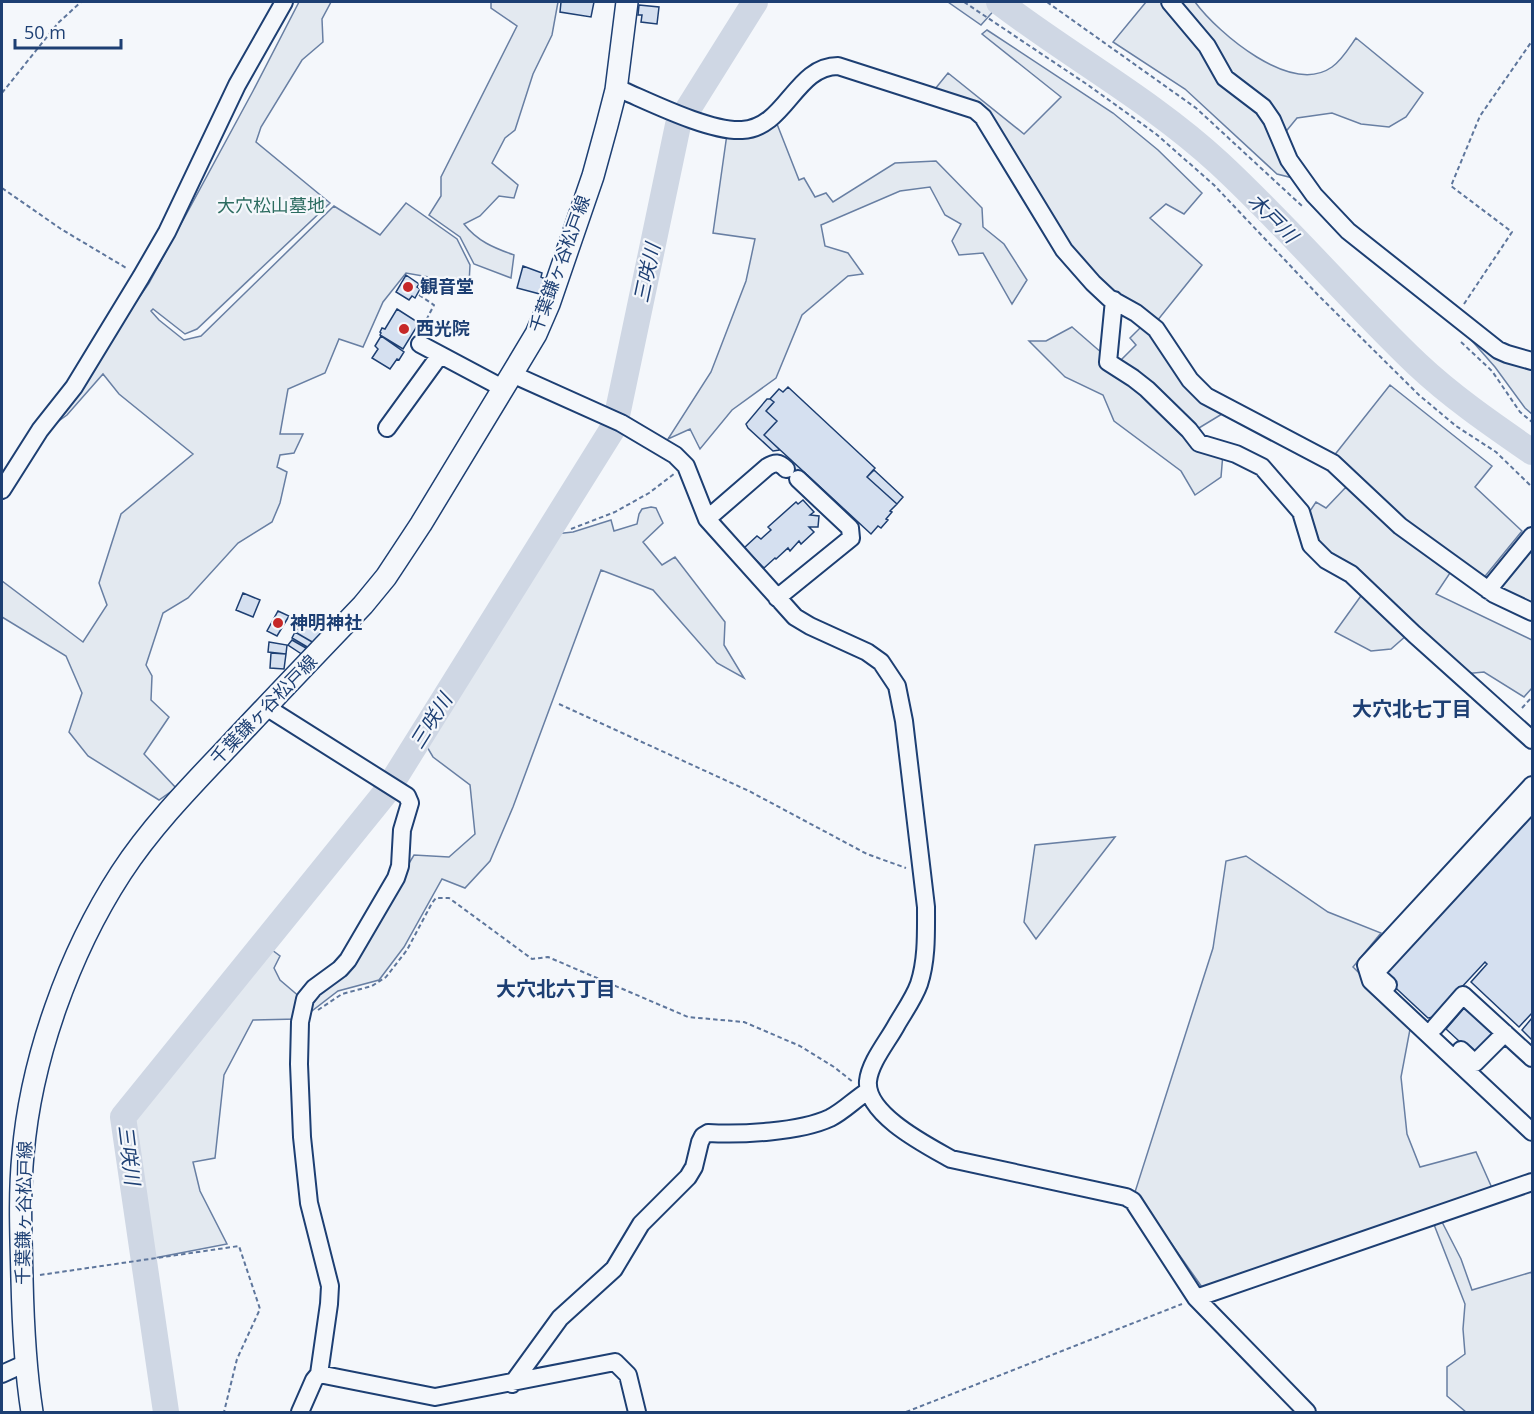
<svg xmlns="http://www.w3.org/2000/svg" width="1534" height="1414" viewBox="0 0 1534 1414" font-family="'Open Sans','Noto Sans JP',sans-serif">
<rect width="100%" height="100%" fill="#f4f7fb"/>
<path fill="#e3e9f0" stroke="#687fa3" stroke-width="1.5" d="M299 2H331L322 19 323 42 302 60 261 127 256 142 330 203 197 329 185 334 153 309 151 311 159 320 184 340 201 336 334 206 380 235 406 203 457 239 470 265 469 284 406 273 383 302 363 347 339 339 325 373 288 389 280 434H303L294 453 280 455 277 467 287 472 280 503 272 522 238 543 188 598 163 613 146 665 152 676 151 700 169 717 144 754 176 788 159 800 88 756 69 732 82 693 66 656 2 617V581L83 642 107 605 99 583 121 514 193 454 119 394 103 374 67 415 49 428 149 283 253 91Z
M491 2H558L552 35 533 74 515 130 505 138 492 163 518 185 514 198 499 196 480 216 464 224C477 241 494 248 514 255L511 278 474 264 460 237 429 215 441 196V177L517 26 491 8Z
M948 2H992L998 6 981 25Z
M1146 2H1163L1259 112 1293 178 1277 174 1185 89 1113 42Z
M1176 2H1195C1218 33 1291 96 1332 67 1342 60 1349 48 1356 38L1423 93 1406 117 1389 127 1361 124 1332 113 1297 118 1283 135 1230 74Z
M987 30 1113 113 1158 150 1202 193 1184 214 1166 204 1150 218 1202 265 1157 321 1095 277 1068 242 988 115 935 89 948 73 1024 134 1061 97 982 34Z
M777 124 799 180 804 178 815 197 826 193 833 202 895 163 936 161 982 208 983 227 1004 244 1027 280 1012 304 983 253 959 255 952 241 961 224 945 215 930 187 900 191 821 225 825 246 848 253 863 274 848 276 802 315 776 378 732 410 700 449 690 429 668 439 711 372 746 281 755 239 713 233 727 134 756 135Z
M1451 317 1532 366V414L1525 408 1495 367Z
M1143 325 1222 414 1194 431 1117 364 1136 345 1130 338Z
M1072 327 1134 381 1223 453 1221 477 1195 495 1181 471 1114 421 1103 395 1065 377 1029 341H1046Z
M1390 385 1492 466 1475 487 1522 531 1482 580 1403 523 1333 457Z
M1346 487 1396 533 1450 573 1436 594 1532 640V688L1524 697 1484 672 1463 674 1415 628 1391 649 1371 651 1335 632 1363 593 1315 543 1306 517 1316 502 1326 508Z
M651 507 656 508 663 523 643 542 662 565 675 557 725 622 724 645 744 678 717 663 653 590 601 570 513 807 490 861 465 888 442 879 404 947 379 980 338 991 304 1017 309 1000 391 893 414 855 449 857 475 834 470 785 433 757 423 740 555 534 573 532 611 520 614 531 637 524 639 514 642 509Z
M1532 547V608L1497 591Z
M1115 837 1036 939 1024 922 1035 845Z
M1246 856 1328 912 1381 933 1353 967 1411 1024 1401 1077 1407 1134 1420 1167 1476 1152 1492 1188 1204 1290 1135 1192 1213 948 1226 861Z
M268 947 280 956 274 968 280 980 301 998 297 1019 253 1020 224 1075 215 1158 193 1162 200 1191 227 1244 149 1259 129 1124Z
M1441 1220 1461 1259 1472 1290 1532 1272V1412H1466L1447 1396V1367L1465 1354 1463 1329 1465 1304 1433 1222Z"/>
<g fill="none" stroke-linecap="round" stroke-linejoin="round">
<path stroke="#cfd7e4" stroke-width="26" d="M999 2C1071 57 1152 101 1219 163 1288 227 1349 299 1417 364 1452 397 1493 425 1532 452
M166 1412 123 1117 386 792 615 425 678 125 755 2"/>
</g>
<path fill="#d5e0f0" stroke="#1d3f73" stroke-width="1.5" d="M561 2H594L591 17 560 12Z
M639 5 659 7 657 24 641 22 642 15H638Z
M523 266 542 273 541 277 545 279 540 294 517 288Z
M406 275 419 284 417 287 420 289 415 298 412 296 409 300 396 292Z
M397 309 419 323 403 349 380 335 381 333 380 332 382 328 385 329Z
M381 336 404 352 399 360 397 359 390 369 372 358 378 349 375 346Z
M788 387 875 468 867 477 897 504 890 511 892 512 886 519 888 520 881 528 878 526 871 534 764 435 777 421 766 411 774 402 770 399 779 389 783 392Z
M767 399H770L774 402 766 411 777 421 764 435 780 450 773 451 748 428 746 424Z
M792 461 804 472 794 483 782 473Z
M874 470 903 497 897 504 867 477Z
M803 500 814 512 810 515 819 516 818 527H809L814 532 801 544 799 541 790 551 788 548 776 559 775 558 764 568 744 548 757 536 761 539 771 530 768 527 796 502 798 504Z
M243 593 260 600 253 617 236 610Z
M278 611 289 616 277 636 267 631Z
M304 618 325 632 314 643 295 632Z
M295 632 314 643 309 648 292 638Z
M292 640 306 648 303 655 288 645Z
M269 642 287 645 286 654 268 652Z
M271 653 286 654 284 669 270 668Z
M1532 811V1013L1519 1027 1471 982 1487 964 1485 962 1434 1017 1428 1018 1384 977V971Z
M1465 1007 1494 1032 1474 1055 1446 1029Z
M1532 1018V1040L1522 1030Z"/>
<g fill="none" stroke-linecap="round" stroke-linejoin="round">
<defs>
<path id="minor" d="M1170 2 1207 46 1225 78 1263 107 1272 120 1289 160 1314 195 1348 231 1498 350 1507 354 1532 361
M616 90 624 91C654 104 711 132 742 130 786 128 795 66 838 66L975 110 983 117 1064 250 1093 283 1109 298 1136 313 1156 329 1190 380 1206 396 1333 463 1400 526 1494 594 1532 612
M1114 300 1108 362 1133 378 1147 389 1189 430 1199 443 1236 454 1262 467 1301 512 1311 545 1326 560 1351 574 1414 634 1532 740
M420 344 497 385
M512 374 621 423 675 455 686 466 707 519 795 617 810 626 867 652 881 662 897 686 904 721 926 907C926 932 927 960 919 984 914 998 904 1012 897 1024 888 1041 870 1062 868 1081 865 1114 926 1145 951 1159L1126 1197 1133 1201 1196 1298 1307 1412
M387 428 440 355
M2 490 40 430 74 387 141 277 167 232 237 85 284 2
M707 519 767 467C775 462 779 462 786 469
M1488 590 1532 536
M777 598 851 538 850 528 798 479
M266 707 407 796 410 803 402 830 400 866 396 878 348 960 340 969 314 988 305 999 300 1022 299 1064 302 1137 309 1203 330 1286 329 1304 319 1374
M1532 785 1366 965 1371 981 1532 1132
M1388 985 1379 977 1378 970 1532 803
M1435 1027 1463 995 1532 1058
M1461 1050 1475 1063 1505 1033
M1196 1298 1532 1182
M2 1374 24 1364
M512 1384 560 1318 614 1269 641 1224 688 1177 694 1167 700 1142 703 1136 708 1133C741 1135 800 1132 830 1118 844 1111 855 1099 868 1091
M300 1412 314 1380 319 1374 435 1397 615 1362 628 1375 637 1412"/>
<path id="major" d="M32 1412C25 1367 23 1324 22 1279 21 1238 19 1195 23 1154 31 1059 69 953 121 873 151 827 191 786 229 746 273 699 318 652 363 605L386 577 421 524 512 374 536 334 549 304 593 176 607 125 616 90 627 2"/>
</defs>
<use href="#minor" stroke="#1d3f73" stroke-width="20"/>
<use href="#major" stroke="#1d3f73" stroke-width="24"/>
<path stroke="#5e769c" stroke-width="2" stroke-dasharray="4.5 3" stroke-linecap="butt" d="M964 2 1088 85 1156 134 1214 185 1318 295 1419 395 1456 426 1496 452 1532 487
M1047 2 1196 108 1302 206
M2 93 58 23 81 2
M2 188 61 229 128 269
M419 295 434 305 422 328
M1464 304 1512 232 1451 186 1480 116 1532 41
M1461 342 1492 371 1520 412 1532 422
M571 529 615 512 649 493 674 474
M559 704 749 791 867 854 906 868
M1522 708 1532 697
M318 1010 342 994 372 986 386 977 407 950 432 903 436 898H449L532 959 548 957 688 1017 744 1022 800 1046 834 1067 853 1082
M40 1275 239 1246 260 1309 237 1359 224 1412
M906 1412 1182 1304"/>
<use href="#minor" stroke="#f4f7fb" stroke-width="16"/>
<use href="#major" stroke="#f4f7fb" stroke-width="21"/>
</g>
<g fill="#c62828" stroke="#f4f7fb" stroke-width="2">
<circle cx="408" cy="287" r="6"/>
<circle cx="404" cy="329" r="6"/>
<circle cx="278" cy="623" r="6"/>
</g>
<g text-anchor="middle" stroke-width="4.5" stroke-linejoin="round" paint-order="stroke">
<g font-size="18" fill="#2c6c60" stroke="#f4f7fb">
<text x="271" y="212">大穴松山墓地</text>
</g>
<g font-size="18" fill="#1d3f73" stroke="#f4f7fb">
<text transform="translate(560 264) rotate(-70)" y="6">千葉鎌ヶ谷松戸線</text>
<text transform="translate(264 710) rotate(-46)" y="6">千葉鎌ヶ谷松戸線</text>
<text transform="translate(24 1213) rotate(-89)" y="6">千葉鎌ヶ谷松戸線</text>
</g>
<g font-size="18" font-weight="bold" fill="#1d3f73" stroke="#f4f7fb" text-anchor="start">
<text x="420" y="293">観音堂</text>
<text x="416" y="335">西光院</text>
<text x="290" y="629">神明神社</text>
</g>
<g font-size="20" font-style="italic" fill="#1d3f73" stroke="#f4f7fb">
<text transform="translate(1273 218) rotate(45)" y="7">木戸川</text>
<text transform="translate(647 273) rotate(-78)" y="7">三咲川</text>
<text transform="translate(431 721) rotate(-58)" y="7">三咲川</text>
<text transform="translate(129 1155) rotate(83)" y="7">三咲川</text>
</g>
<g font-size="20" font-weight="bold" fill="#1d3f73" stroke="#f4f7fb">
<text x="1412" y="716">大穴北七丁目</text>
<text x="556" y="996">大穴北六丁目</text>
</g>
</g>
<rect width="1534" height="1414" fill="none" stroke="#1d3f73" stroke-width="6"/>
<path d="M15 39v9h106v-9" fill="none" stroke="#1d3f73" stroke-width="3"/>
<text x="24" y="39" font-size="18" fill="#1d3f73" stroke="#f4f7fb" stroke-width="4.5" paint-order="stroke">50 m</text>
</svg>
